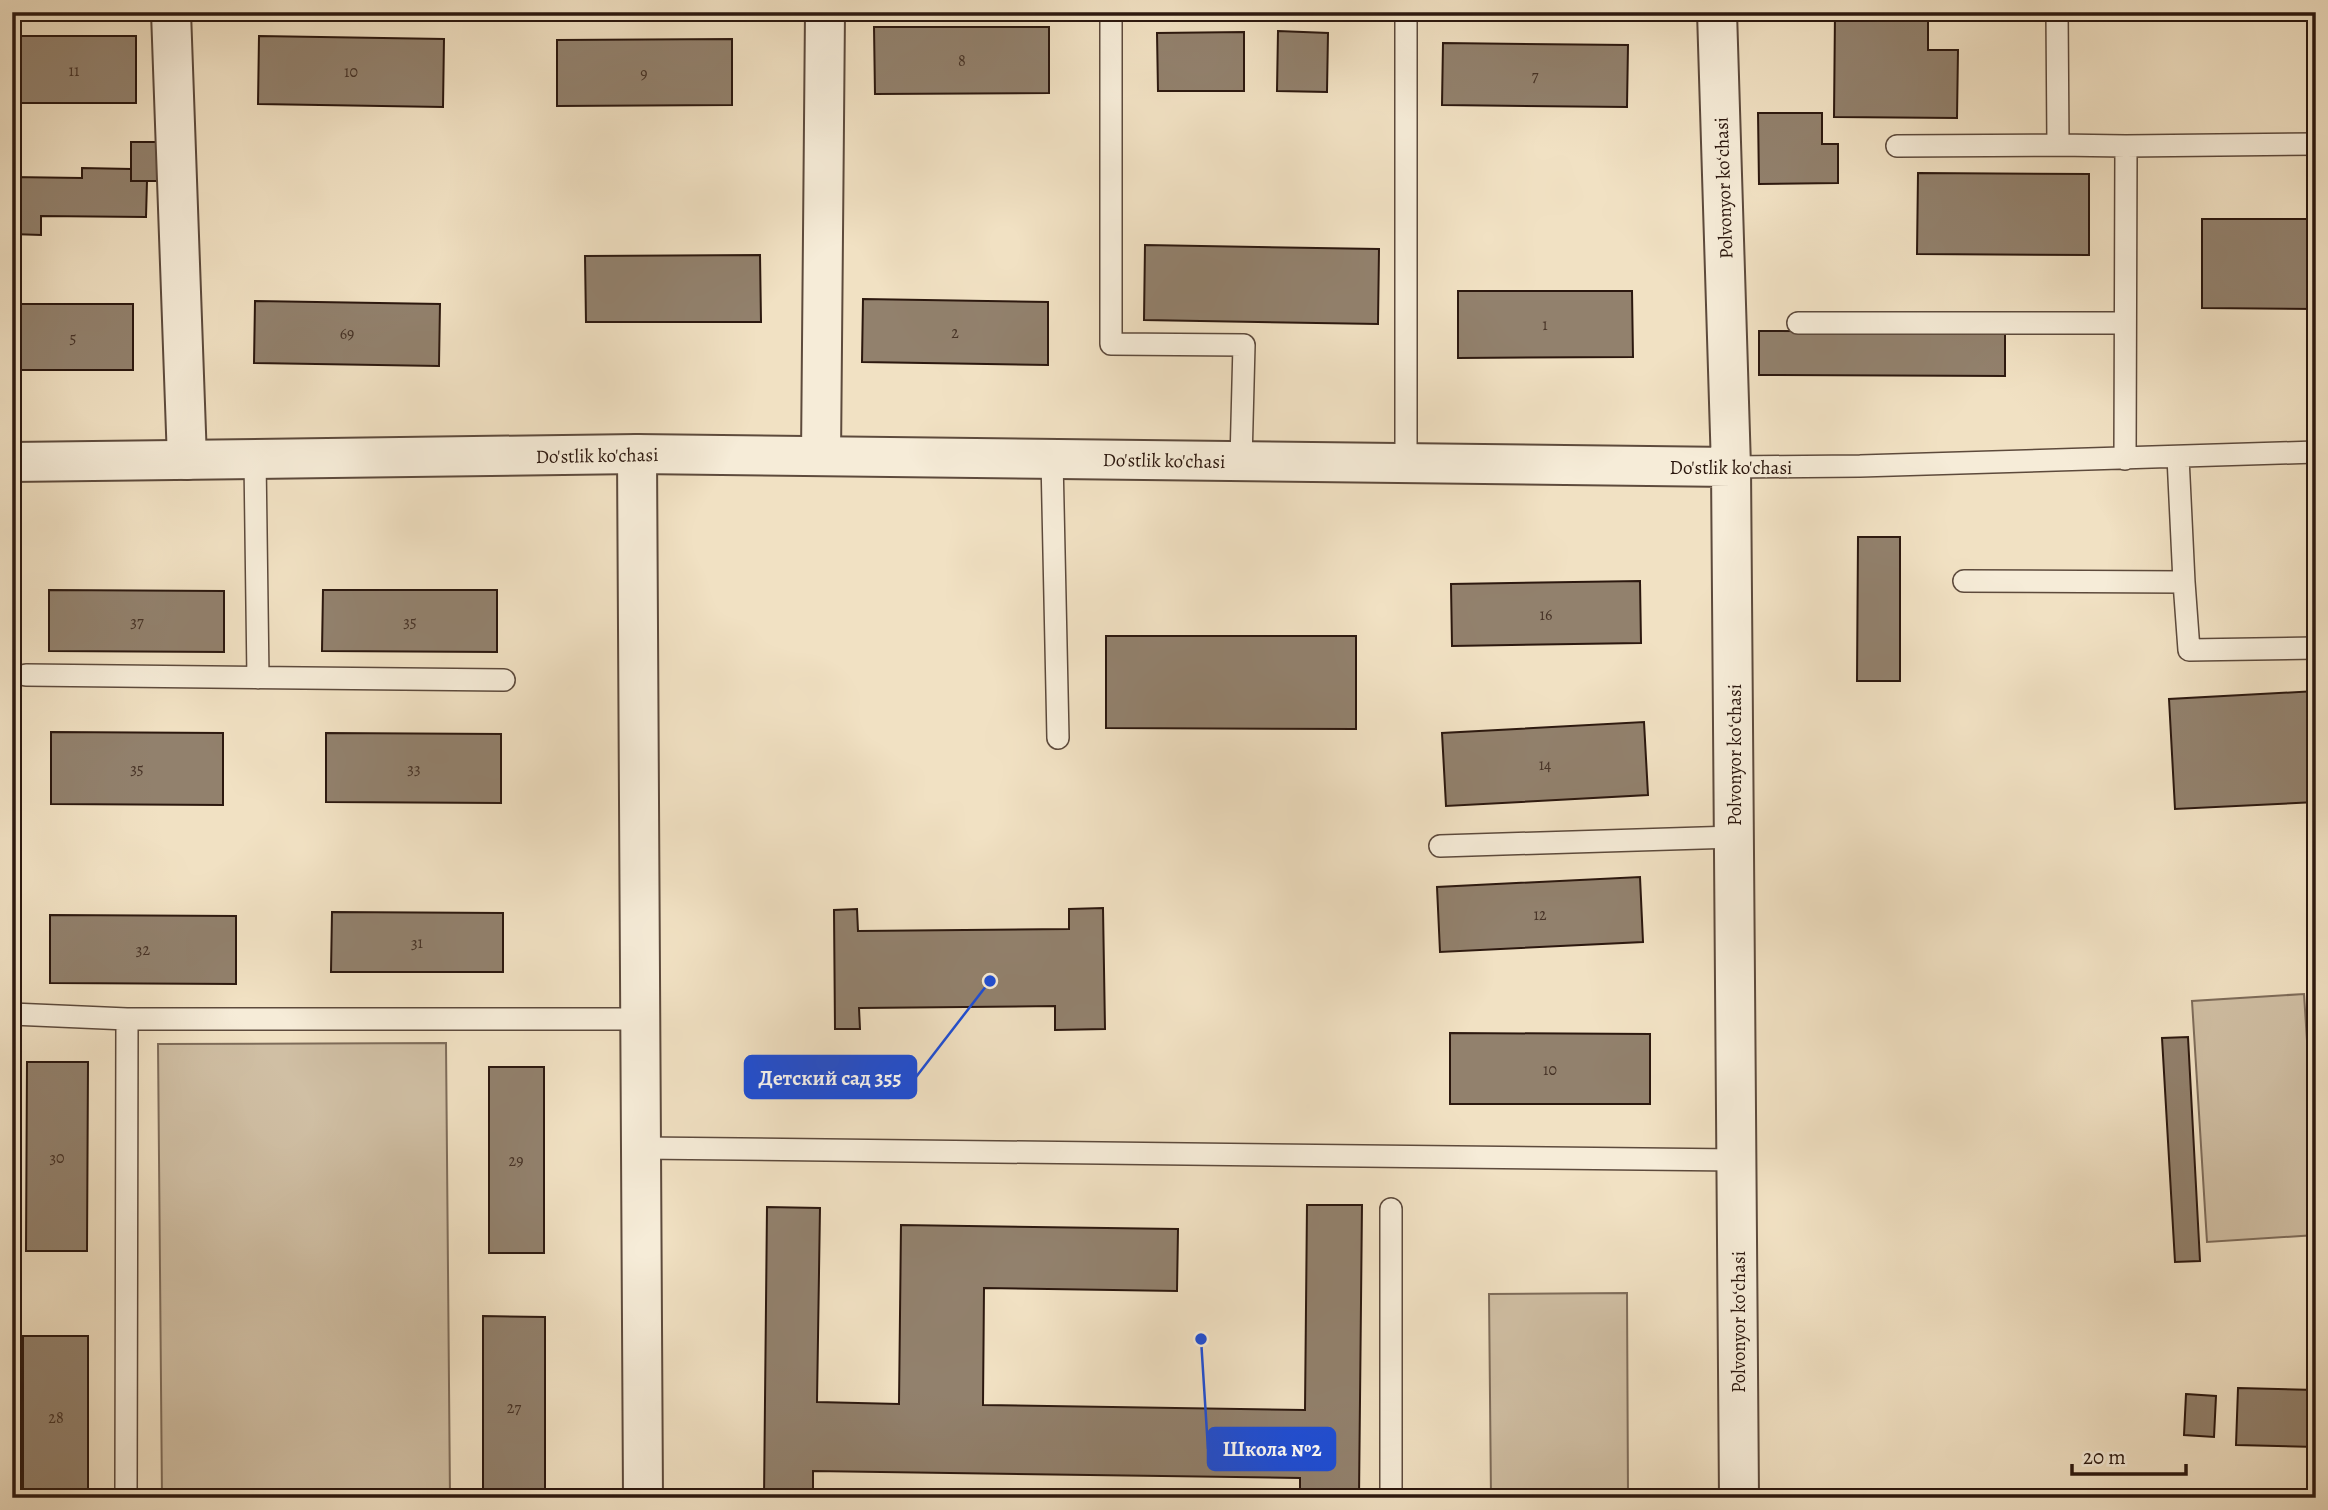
<svg xmlns="http://www.w3.org/2000/svg" width="2328" height="1510" viewBox="0 0 2328 1510" font-family="Alegreya,serif">
<rect width="100%" height="100%" fill="#f1e1c3"/>
<filter id="stains"><feTurbulence type="fractalNoise" baseFrequency=".00286" numOctaves="4"/><feColorMatrix values="0 0 0 0 .2 0 0 0 0 .09 0 0 0 0 .02 0 0 0 .5 -.17"/></filter>
<radialGradient id="worn" r=".72"><stop offset=".6" stop-color="#630" stop-opacity="0"/><stop offset="1" stop-color="#630" stop-opacity=".3"/></radialGradient>
<path fill="#d0bfa4" stroke="#7e6c5a" stroke-width="2" d="M2304 994 2316 1180V1235L2207 1242 2192 1001Z
M446 1043 450 1498H162L158 1044Z
M1627 1293 1628 1498H1491L1489 1294Z"/>
<path fill="#92816d" stroke="#2c180f" stroke-width="2" d="M1835 12H1928V50H1958L1957 118 1834 117Z
M874 27H1049V93L875 94Z
M1278 31 1328 33 1327 92 1277 91Z
M1244 32V91H1158L1157 33Z
M12 36H136V103H12Z
M259 36 444 39 443 107 258 104Z
M732 39V105L557 106V40Z
M1443 43 1628 45 1627 107 1442 105Z
M1758 113H1822V144H1838V183L1759 184Z
M131 142H161L162 181H131Z
M82 168 131 169V181H147L146 217 41 216V235L12 234V177L82 178Z
M1918 173 2089 174V255L1917 254Z
M2202 219H2316V309L2202 308Z
M1145 245 1379 249 1378 324 1144 320Z
M760 255 761 322H586L585 256Z
M1458 291H1632L1633 357 1458 358Z
M863 299 1048 302V365L862 362Z
M255 301 440 304 439 366 254 363Z
M12 304H133V370H12Z
M1759 331 2005 332V376L1759 375Z
M1858 537H1900V681H1857Z
M1640 581 1641 643 1452 646 1451 584Z
M49 590 224 591V652L49 651Z
M323 590H497V652L322 651Z
M1106 636H1356V729L1106 728Z
M2316 691V802L2175 809 2169 699Z
M1644 722 1648 795 1446 806 1442 733Z
M51 732 223 733V805L51 804Z
M326 733 501 734V803L326 802Z
M1640 877 1643 942 1440 952 1437 887Z
M1103 908 1105 1029 1055 1030V1006L859 1008 860 1029H835L834 910 857 909 858 931 1069 929V909Z
M332 912 503 913V972H331Z
M50 915 236 916V984L50 983Z
M1450 1033 1650 1034V1104H1450Z
M2188 1037 2200 1261 2175 1262 2162 1038Z
M27 1062H88L87 1251H26Z
M489 1067H544V1253H489Z
M1307 1205H1362L1359 1498H1300V1478L813 1471V1498H764L767 1207 820 1208 817 1402 899 1404 901 1225 1178 1229 1177 1291 984 1288 983 1405 1305 1410Z
M483 1316 545 1317V1498H483Z
M23 1336H88V1498H23Z
M2238 1388 2316 1390V1447L2236 1445Z
M2186 1394 2216 1396 2214 1437 2184 1435Z"/>
<g fill="none" stroke-linecap="round" stroke-linejoin="round">
<defs>
<path id="service" d="M1111 12V344L1244 345 1241 461
M2057 12 2058 145 2126 146 2125 459
M1897 146 2058 145
M2126 146 2316 144
M1798 323H2125
M255 459 258 678
M1052 459 1058 738
M1406 463V12
M1731 467 1860 466 2316 452
M1964 581 2184 582 2178 457
M2184 582 2189 650 2316 648
M26 675 504 680
M1440 846 1734 837
M12 1014 127 1019H641
M641 1148 1737 1160
M1391 1209V1498
M126 1498 127 1019"/>
<path id="minor" d="M171 12 187 460
M637 454 643 1498
M821 456 825 12"/>
<path id="tertiary" d="M1717 12 1731 467 1739 1498
M12 462 637 454 1731 467"/>
</defs>
<use href="#service" stroke="#5d4a3c" stroke-width="24"/>
<use href="#minor" stroke="#5d4a3c" stroke-width="42"/>
<use href="#tertiary" stroke="#5d4a3c" stroke-width="42"/>
<use href="#service" stroke="#f6ecd8" stroke-width="21"/>
<use href="#minor" stroke="#f6ecd8" stroke-width="38"/>
<use href="#tertiary" stroke="#f6ecd8" stroke-width="38"/>
</g>
<g text-anchor="middle" stroke-width="6" stroke-linejoin="round" paint-order="stroke">
<g font-size="16" fill="#463226">
<text x="962" y="66">8</text>
<text x="74" y="76">11</text>
<text x="351" y="77">10</text>
<text x="644" y="79">9</text>
<text x="1535" y="81">7</text>
<text x="1545" y="330">1</text>
<text x="955" y="338">2</text>
<text x="347" y="339">69</text>
<text x="73" y="343">5</text>
<text x="1546" y="620">16</text>
<text x="137" y="627">37</text>
<text x="410" y="627">35</text>
<text x="1545" y="770">14</text>
<text x="137" y="774">35</text>
<text x="414" y="774">33</text>
<text x="1540" y="920">12</text>
<text x="417" y="948">31</text>
<text x="143" y="955">32</text>
<text x="1550" y="1075">10</text>
<text x="57" y="1163">30</text>
<text x="516" y="1166">29</text>
<text x="514" y="1413">27</text>
<text x="56" y="1423">28</text>
</g>
<g font-size="19" fill="#2c180f" stroke="#f6ecd8">
<text transform="translate(1723 188) rotate(-92)" y="7">Polvonyor koʻchasi</text>
<text transform="translate(597 455) rotate(-1)" y="7">Do'stlik ko'chasi</text>
<text transform="translate(1164 460) rotate(1)" y="7">Do'stlik ko'chasi</text>
<text x="1731" y="474">Do'stlik ko'chasi</text>
<text transform="translate(1734 755) rotate(-90)" y="7">Polvonyor koʻchasi</text>
<text transform="translate(1738 1322) rotate(-90)" y="7">Polvonyor koʻchasi</text>
</g>
</g>
<path fill="none" stroke="#1d4ed8" stroke-width="2.5" d="M990 981L916 1077M1201 1339L1208 1449"/>
<g fill="#1d4ed8" stroke="#f6ecd8" stroke-width="2.5">
<circle cx="990" cy="981" r="7"/>
<circle cx="1201" cy="1339" r="7"/>
</g>
<g fill="#1d4ed8" stroke="#1d4ed8" stroke-width="2.5">
<rect x="745" y="1056" width="171" height="42" rx="7"/>
<rect x="1208" y="1428" width="127" height="42" rx="7"/>
</g>
<g font-size="21" text-anchor="middle" font-weight="bold" fill="#fff">
<text x="830" y="1085">Детский сад 355</text>
<text x="1272" y="1456">Школа №2</text>
</g>
<rect width="2328" height="1510" fill="none" stroke="#f1e1c3" stroke-width="42"/>
<rect x="14" y="14" width="2300" height="1482" fill="none" stroke="#2c180f" stroke-width="3.5"/>
<rect x="21" y="21" width="2286" height="1468" fill="none" stroke="#2c180f" stroke-width="2"/>
<path d="M2072 1464v10h114v-10" fill="none" stroke="#2c180f" stroke-width="3.5"/>
<text x="2083" y="1464" font-size="21" fill="#2c180f" stroke="#f6ecd8" stroke-width="5" paint-order="stroke">20 m</text>
<rect width="100%" height="100%" filter="url(#stains)"/>
<rect width="100%" height="100%" fill="url(#worn)"/>
</svg>
